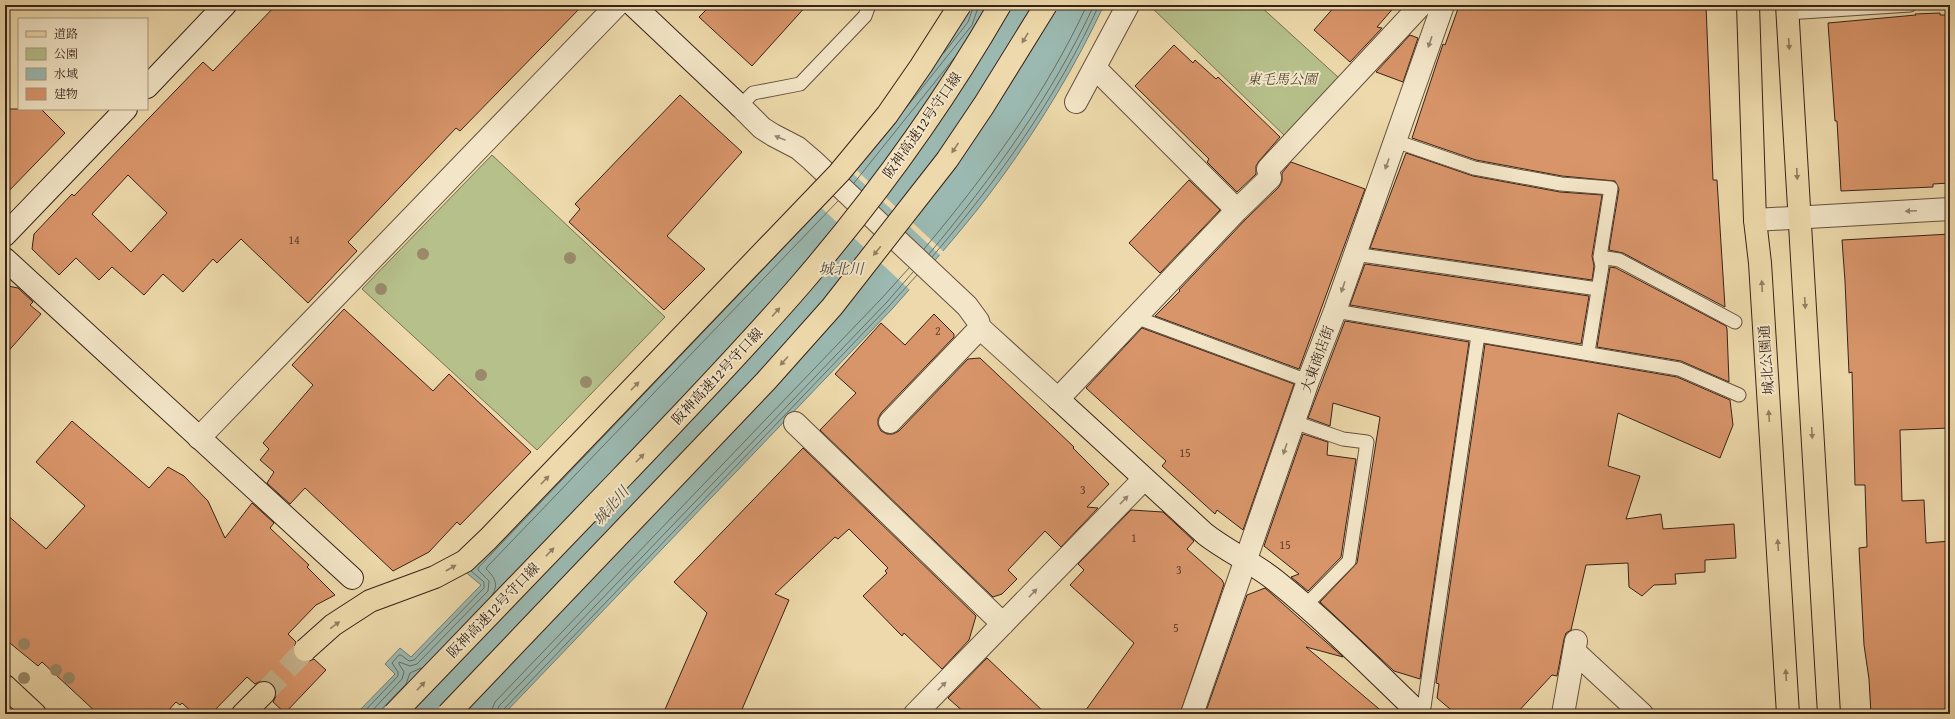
<svg xmlns="http://www.w3.org/2000/svg" width="1955" height="719" viewBox="0 0 1955 719" font-family="'Gentium Book Plus','Noto Serif JP',serif">
<rect width="100%" height="100%" fill="#edd9ab"/>
<filter id="stains"><feTurbulence type="fractalNoise" baseFrequency=".005" numOctaves="4"/><feColorMatrix values="0 0 0 0 .2 0 0 0 0 .09 0 0 0 0 .02 0 0 0 .5 -.17"/></filter>
<radialGradient id="worn" r=".72"><stop offset=".6" stop-color="#630" stop-opacity="0"/><stop offset="1" stop-color="#630" stop-opacity=".3"/></radialGradient>
<path fill="#b6c08b" stroke="#767152" d="M1149 5H1259L1339 78 1285 136Z
M492 155 665 317 537 450 362 289Z"/>
<path fill="#9bb9b1" stroke="#737d74" d="M970 5H1104C1076 65 1041 123 1002 177 969 223 930 266 893 308L504 714H356L395 674 385 664 400 648 411 657 481 585 463 570 846 170 964 20Z"/>
<path fill="#edd9ab" d="M849 163 944 252 941 256 846 167Z
M839 175 934 264 911 291 814 201Z"/>
<g fill="none" stroke-linecap="round" stroke-linejoin="round">
<path stroke="#696e64" stroke-width="1" d="M944 53 968 22 974 5
M906 108 972 25 979 5
M854 183 955 57
M924 249C987 174 1046 94 1087 5
M929 254C993 177 1052 96 1094 5
M932 257C998 180 1057 97 1099 5
M492 595C499 585 495 577 486 569L487 567 838 201
M362 714 398 676V672L392 663 399 655H401L409 661 414 660 484 588V582L471 571
M369 714 402 679 404 672 399 664V662L410 666 417 664 488 591 489 581 478 570V568L833 196
M377 714 406 684 410 673 421 668
M490 714 495 702 882 298 909 268
M496 714 499 706 887 302 913 272
M501 714 503 710 890 305 917 275"/>
</g>
<path fill="#d9956a" stroke="#372218" fill-rule="evenodd" d="M276 5H583L460 131 456 128 348 242 357 251 308 303 241 239 217 263 213 259 183 292 163 274 144 295 112 267 99 280 76 258 59 275 32 249 34 234 72 194 74 196 203 62 213 71ZM128 175 167 213 131 252 92 214Z
M711 5H807L752 66 699 17Z
M1336 5H1396L1377 27 1382 28 1350 62 1314 30Z
M1467 5H1706L1713 180H1717L1725 307 1623 253 1609 250 1619 189 1615 181 1562 176 1476 160 1412 138 1443 44 1445 45 1459 6 1466 7Z
M1940 13V15H1950V183L1933 184V187L1841 191 1837 121H1835L1828 23 1916 15 1915 14Z
M1410 35 1418 38 1403 82 1376 72Z
M1174 45 1193 63 1195 60 1216 79 1218 77 1280 137 1259 161 1256 166V174L1237 192 1207 162 1209 159 1135 86Z
M680 95 742 152 667 236 705 269 664 310 569 222 580 209 575 204Z
M5 109H41L65 133 5 195Z
M1406 153 1473 176 1560 192 1602 195 1592 256 1594 266 1592 280 1370 248Z
M1291 162 1365 189 1299 369 1155 316 1180 291 1179 290 1246 219 1279 187 1282 181V173Z
M1189 180 1220 210 1160 273 1129 243Z
M1950 234V428L1900 430 1902 501 1924 500 1926 543 1950 541V590H1948L1950 714H1871L1869 679 1864 645 1859 548 1867 547 1865 485H1855L1852 372 1849 373 1845 281 1842 240Z
M1365 264 1589 296 1581 344 1350 305Z
M1610 267 1616 268 1726 326 1727 329 1729 382 1681 361 1597 347Z
M5 284 8 286 18 288 33 302 30 305 41 314 5 355Z
M344 309 433 391 449 374 531 452 460 525 457 522 429 552 393 571 305 488 290 504 267 483 274 472 260 460 269 449 263 443 313 385 292 365Z
M934 314 954 334V337L881 413 878 419V425L881 431 887 434H893L899 431 968 359 980 358 1074 447 1073 448 1109 484 1087 507 1098 508 1061 547 1045 531 1008 570 1017 579 1002 594 993 597 820 430 856 393 835 374 881 323 905 345Z
M1345 321 1469 342 1420 679 1394 671 1320 602 1357 563 1380 417 1333 403 1330 426 1308 418Z
M1142 328 1294 384 1243 530 1217 510 1215 514 1162 466 1166 461 1086 388Z
M1485 344 1677 377 1730 400 1733 425 1720 458 1618 413 1608 466 1640 476 1626 519 1661 514 1663 529 1734 524 1736 558 1705 560V572L1675 574 1676 584 1654 585 1642 596 1629 587 1628 563 1586 565 1571 630 1566 633 1564 639 1557 676 1552 675 1516 714H1456L1437 698 1439 684 1436 683Z
M72 421 149 488 168 467 184 476 208 501 225 538 252 503 274 523 270 528 309 565 307 567 335 595 316 605 288 634 296 642 293 652 296 659 301 662H307L314 659 326 670 285 713 273 702 276 696V690L273 684 267 681H261L255 684 247 677 211 714H194L182 703 180 705 176 702 165 714H98L42 662 38 666 5 639V513L46 549 85 506 36 462Z
M1303 434 1328 442 1327 455 1356 459 1341 557 1308 591 1291 577 1299 574 1264 546Z
M803 448 976 616 969 640 942 669 904 633 902 636 863 596 887 573 885 571 888 568 849 529 838 539 835 537 775 594 789 600 740 714H663L707 613 674 582Z
M1131 510 1163 512 1194 541 1187 549 1222 580 1224 584 1180 714H1083L1134 643 1070 585 1084 570 1078 564Z
M1265 588 1343 657 1306 647 1385 714H1205L1247 595Z
M987 658 1046 714H966L948 698Z"/>
<g fill="none" stroke-linecap="round" stroke-linejoin="round">
<path stroke="#c9b48e" stroke-width="22" stroke-dasharray="22 11" stroke-linecap="butt" d="M264 693 305 650"/>
<defs>
<path id="lane" d="M1787 13 1910 5
M740 106 753 93 800 84 865 16 869 5
M1395 141 1474 168 1561 184 1611 188 1600 257 1602 266 1588 352
M1354 254 1598 289
M1600 257 1619 260 1735 322
M1335 311 1679 369 1739 395
M1135 317 1308 381
M1294 422 1343 439 1367 442 1349 561 1305 606
M1423 714 1478 335"/>
<path id="street" d="M1095 68 1237 210
M1076 102 1128 5
M740 106 762 128 773 135 798 148 812 160 967 306 978 321 980 328 1058 399 1237 210 1270 178 1268 169 1421 5
M1755 220 1950 209
M890 422 980 328
M795 423 1003 624
M199 438 617 5
M1575 652 1642 714
M915 714 1144 479
M1192 714 1308 381 1335 311 1443 5
M1563 714 1576 641"/>
<path id="secondary" d="M633 5 740 106
M147 87 225 5
M5 235 126 109
M5 259 352 578
M1058 399 1205 534C1228 552 1254 563 1276 581 1327 622 1373 669 1420 714"/>
<path id="primary" d="M1748 5 1755 220 1760 263 1788 714
M1787 5 1829 714
M5 686 35 714"/>
<path id="highway" d="M243 714 264 693"/>
</defs>
<use href="#lane" stroke="#64503d" stroke-width="15"/>
<use href="#street" stroke="#64503d" stroke-width="24"/>
<use href="#secondary" stroke="#372218" stroke-width="24"/>
<use href="#primary" stroke="#372218" stroke-width="24"/>
<use href="#highway" stroke="#372218" stroke-width="24"/>
<use href="#lane" stroke="#f3e6c8" stroke-width="13"/>
<use href="#street" stroke="#f3e6c8" stroke-width="22"/>
<use href="#secondary" stroke="#f3e6c8" stroke-width="22"/>
<use href="#primary" stroke="#edd9ab" stroke-width="22"/>
<use href="#highway" stroke="#edd9ab" stroke-width="22"/>
<defs>
<path id="highway-bridge" d="M305 650 333 625 370 601 435 577 465 561 488 539 839 173 887 115 921 66 960 5
M394 714C470 635 546 556 622 477 683 413 744 350 801 284 875 198 943 104 1000 5
M448 714 766 381 832 307 947 160 984 105 1046 5"/>
</defs>
<use href="#highway-bridge" stroke="#372218" stroke-width="24" stroke-linecap="butt"/>
<use href="#highway-bridge" stroke="#edd9ab" stroke-width="22"/>
</g>
<g fill="#9a8a6a">
<circle cx="423" cy="254" r="6"/>
<circle cx="570" cy="258" r="6"/>
<circle cx="381" cy="289" r="6"/>
<circle cx="481" cy="375" r="6"/>
<circle cx="586" cy="382" r="6"/>
<circle cx="24" cy="644" r="6"/>
<circle cx="56" cy="670" r="6"/>
<circle cx="24" cy="678" r="6"/>
<circle cx="69" cy="678" r="6"/>
</g>
<defs><path id="oneway-solid" d="M-6-.8H1V-3.2L6.5 0L1 3.2V.8H-6Z"/></defs>
<g fill="#927e62">
<use href="#oneway-solid" transform="translate(1025 38) rotate(121)"/>
<use href="#oneway-solid" transform="translate(1789 44) rotate(86)"/>
<use href="#oneway-solid" transform="translate(955 148) rotate(124)"/>
<use href="#oneway-solid" transform="translate(1797 174) rotate(87)"/>
<use href="#oneway-solid" transform="translate(877 251) rotate(129)"/>
<use href="#oneway-solid" transform="translate(1762 286) rotate(-93)"/>
<use href="#oneway-solid" transform="translate(1805 303) rotate(87)"/>
<use href="#oneway-solid" transform="translate(776 312) rotate(-48)"/>
<use href="#oneway-solid" transform="translate(784 361) rotate(132)"/>
<use href="#oneway-solid" transform="translate(635 386) rotate(-46)"/>
<use href="#oneway-solid" transform="translate(1769 416) rotate(-94)"/>
<use href="#oneway-solid" transform="translate(1812 433) rotate(87)"/>
<use href="#oneway-solid" transform="translate(640 458) rotate(-46)"/>
<use href="#oneway-solid" transform="translate(545 480) rotate(-46)"/>
<use href="#oneway-solid" transform="translate(1778 545) rotate(-94)"/>
<use href="#oneway-solid" transform="translate(550 552) rotate(-46)"/>
<use href="#oneway-solid" transform="translate(451 568) rotate(-30)"/>
<use href="#oneway-solid" transform="translate(335 625) rotate(-36)"/>
<use href="#oneway-solid" transform="translate(1786 675) rotate(-94)"/>
<use href="#oneway-solid" transform="translate(421 686) rotate(-46)"/>
</g>
<g fill="#958470">
<use href="#oneway-solid" transform="translate(1430 42) rotate(109)"/>
<use href="#oneway-solid" transform="translate(780 138) rotate(-157)"/>
<use href="#oneway-solid" transform="translate(1387 164) rotate(110)"/>
<use href="#oneway-solid" transform="translate(1911 211) rotate(177)"/>
<use href="#oneway-solid" transform="translate(1343 287) rotate(109)"/>
<use href="#oneway-solid" transform="translate(1285 449) rotate(109)"/>
<use href="#oneway-solid" transform="translate(1124 500) rotate(-46)"/>
<use href="#oneway-solid" transform="translate(1033 593) rotate(-46)"/>
<use href="#oneway-solid" transform="translate(942 686) rotate(-45)"/>
</g>
<g text-anchor="middle" stroke-width="4" stroke-linejoin="round" paint-order="stroke">
<g font-size="12" fill="#603f2c">
<text x="294" y="244">14</text>
<text x="938" y="335">2</text>
<text x="1185" y="457">15</text>
<text x="1083" y="494">3</text>
<text x="1134" y="542">1</text>
<text x="1285" y="549">15</text>
<text x="1179" y="574">3</text>
<text x="1176" y="632">5</text>
</g>
<g font-size="14" font-style="italic" fill="#574a35" stroke="#f3e6c8">
<text x="1282" y="84">東毛馬公園</text>
</g>
<g font-size="14" fill="#372218" stroke="#f3e6c8">
<text transform="translate(922 125) rotate(-55)" y="5">阪神高速12号守口線</text>
<text transform="translate(1317 359) rotate(-70)" y="5">大東商店街</text>
<text transform="translate(1766 360) rotate(-94)" y="5">城北公園通</text>
<text transform="translate(717 376) rotate(-47)" y="5">阪神高速12号守口線</text>
<text transform="translate(493 610) rotate(-46)" y="5">阪神高速12号守口線</text>
</g>
<g font-size="15" font-style="italic" fill="#554f46" stroke="#f3e6c8">
<text x="841" y="274">城北川</text>
<text transform="translate(611 506) rotate(-49)" y="5">城北川</text>
</g>
</g>
<rect width="1955" height="719" fill="none" stroke="#edd9ab" stroke-width="20"/>
<rect x="6" y="6" width="1943" height="707" fill="none" stroke="#372218" stroke-width="2"/>
<rect x="10" y="10" width="1935" height="699" fill="none" stroke="#372218"/>
<rect x="18" y="18" width="130" height="92" fill="#f3e6c8" stroke="#a89882"/>
<rect x="26" y="31" width="20" height="6" fill="#edd9ab" stroke="#a89882"/>
<text x="54" y="38" font-size="12" fill="#372218">道路</text>
<rect x="26" y="48" width="20" height="12" fill="#b6c08b" stroke="#a89882"/>
<text x="54" y="58" font-size="12" fill="#372218">公園</text>
<rect x="26" y="68" width="20" height="12" fill="#9bb9b1" stroke="#a89882"/>
<text x="54" y="78" font-size="12" fill="#372218">水域</text>
<rect x="26" y="88" width="20" height="12" fill="#d9956a" stroke="#a89882"/>
<text x="54" y="98" font-size="12" fill="#372218">建物</text>
<rect width="100%" height="100%" filter="url(#stains)"/>
<rect width="100%" height="100%" fill="url(#worn)"/>
</svg>
